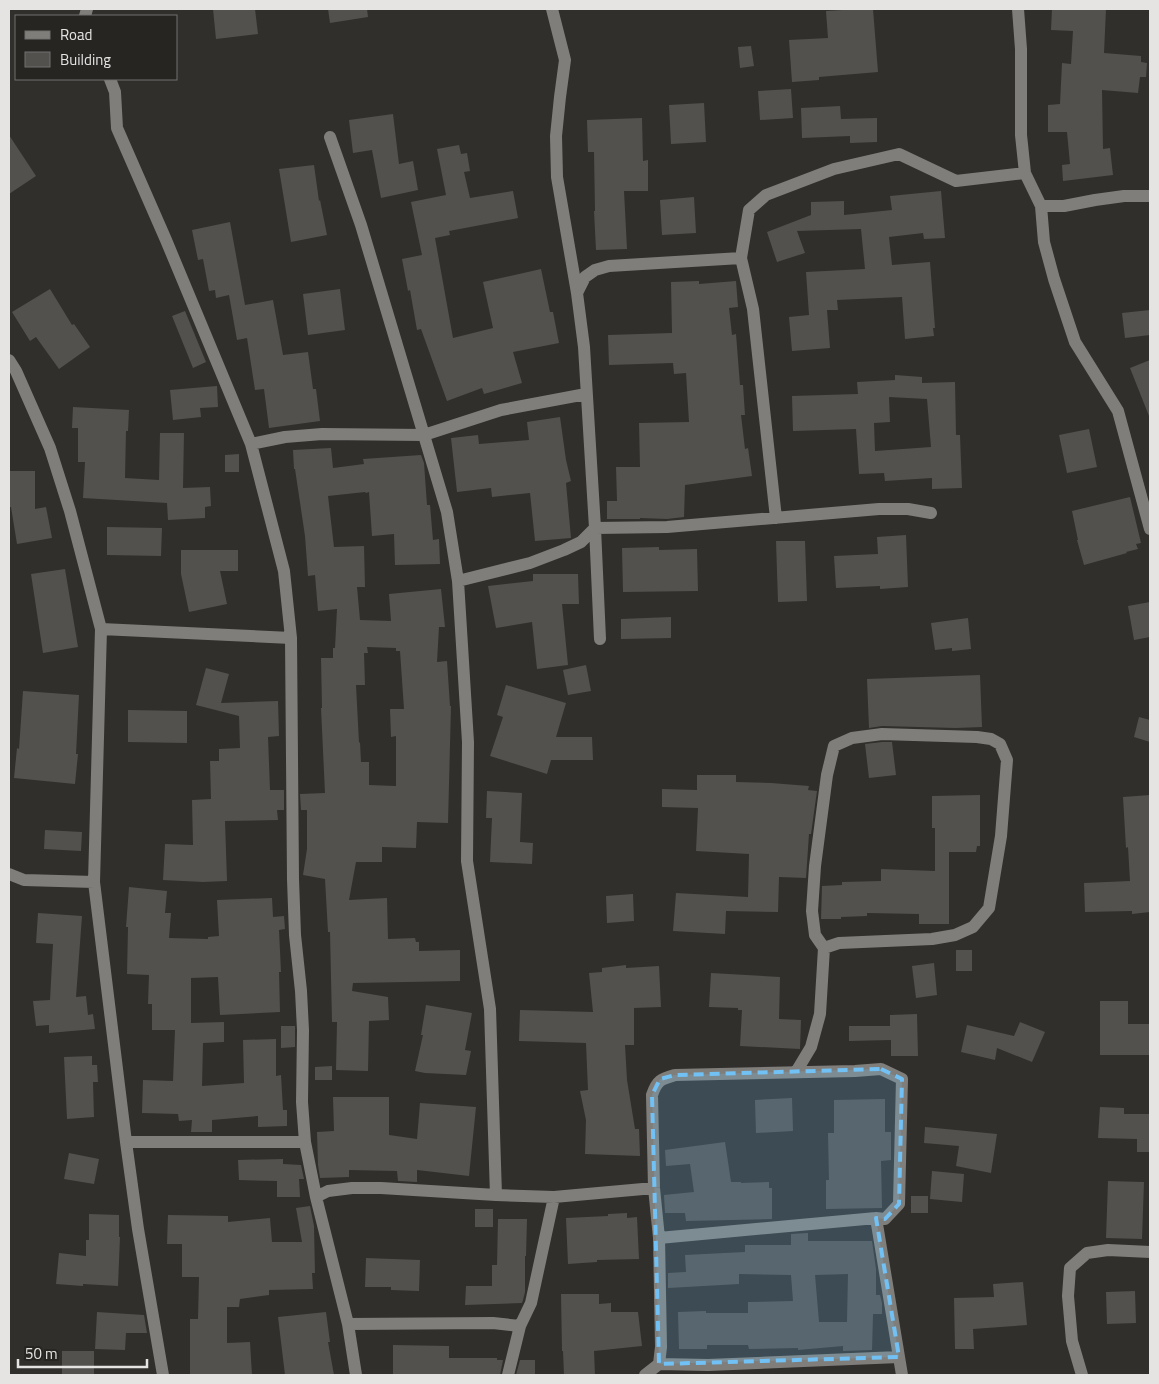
<svg xmlns="http://www.w3.org/2000/svg" width="1159" height="1384" viewBox="0 0 1159 1384" font-family="'Titillium Web',sans-serif">
<rect width="100%" height="100%" fill="#302f2c"/>
<path fill="#52514e" fill-rule="evenodd" d="M213 9H255L258 34 216 39Z
M328 9H367L368 17 330 23Z
M859 9H873L878 72 819 77V80L792 82 789 40 828 38 826 11Z
M1052 9H1106L1104 53 1141 56V62L1147 63 1146 77H1140L1138 93 1102 90 1103 149 1110 148 1113 175 1063 181 1062 165 1070 164 1067 132H1048V105L1060 104 1062 63 1071 64 1073 31 1051 30Z
M751 46 754 66 740 68 738 47Z
M791 89 793 118 760 120 758 91Z
M704 103 706 142 671 144 669 105Z
M840 106 841 119 877 118V142L850 143V136L802 138 801 108Z
M393 114 399 164 413 161 418 190 381 198 372 150 353 153 349 120Z
M642 118 643 161 648 160V191H624L627 249 596 250 594 211H595L594 152H588L587 120Z
M9 135 36 176 9 194Z
M459 145 461 154 467 153 470 171 464 172 470 198 513 191 518 218 449 231 450 235 435 238 453 338 493 328 483 282 541 269 550 312H553L559 343 513 352 522 383 484 394 482 388 447 401 421 329 417 330 410 290 408 291 402 259 422 255 411 202 446 195 437 149Z
M314 165 319 201 320 200 327 235 291 242 279 169Z
M941 191 945 238 924 239 923 233 889 237 892 265 930 262 935 328H933L934 336 905 339 902 297 837 300 838 310H827L830 348 792 351 789 317 809 315 806 272 865 269 861 229 797 231 805 253 777 262 767 232 811 215V202L844 201V215L892 210 890 196Z
M694 197 696 233 662 235 660 200Z
M230 222 245 305 273 300 283 355 308 352 313 389H316L320 421 269 428 264 389 255 390 247 338 237 340 229 295 216 298 215 290 209 291 203 259 198 260 192 230Z
M699 281V284L736 281 738 307 729 308 732 335 736 334 740 385H743L745 415H741L745 449 748 448 752 476 685 485 684 517 667 519 640 518V519H607V501H617L616 467H640L639 423 689 422 686 373 674 374 673 363 609 365 608 335 672 333 671 282Z
M50 289 72 325 74 324 90 347 59 369 36 337 30 341 12 312Z
M340 289 345 330 308 335 303 294Z
M1150 310V335L1125 338 1122 313Z
M185 311 206 362 193 368 172 316Z
M1150 360V416H1149L1130 368Z
M895 375 922 377V383L955 382 956 435H960L962 488 932 489V478L885 481 884 473 859 474 856 429 793 431 792 396 858 394 857 382 895 380ZM889 397 927 399 931 447 875 451 874 423 890 422Z
M217 386 218 407 200 408 201 417 173 420 170 390Z
M73 407 129 410 128 431H126L125 478 159 480 160 433H184L183 488 210 487 211 506 205 507V518L168 520 167 503 83 498 85 462H78V428H72Z
M560 417 566 460 571 481 566 483 571 538 535 541 530 493 492 497 491 488 457 492 451 438 478 435 479 444 529 440 527 422Z
M1089 429 1097 467 1067 473 1059 435Z
M331 448 333 468 364 464 363 459 421 455 424 463 427 505H430L433 540 439 539 440 564 395 565 394 534 372 536 369 492 366 493 365 492 328 496 334 547 364 546 365 587H357L360 620 391 621 389 594 441 589 445 627H439L437 662 447 661 450 706H451L448 823 417 822 416 848 382 847V862H356L349 900 387 898 388 939 415 938 416 942H419V951L460 950V981L353 983 352 991 388 997 389 1020 369 1021 368 1071 336 1070 337 1022H332L330 932H328L325 879 303 875 307 849V810H301L300 794 325 793 321 708H322L321 658H333V648H335L337 609 318 611 315 575 308 576 305 536 295 469H294L293 450ZM367 647 396 648V651H400L404 709H390L391 737 396 736V786L369 785V762H361L360 742 359 743 356 685H365L364 653H368Z
M239 454V472H225V455Z
M9 471H35V509L46 507 52 538 17 544 11 507H9Z
M1130 497 1141 543 1136 544 1138 549 1126 552 1127 553 1084 565 1077 540H1078L1072 511Z
M107 527 162 528 161 556 107 555Z
M906 535 908 587 880 589V586L836 588 834 556 878 554 877 537Z
M776 541H805L807 601 778 602Z
M659 547V550L697 549 698 591 623 592 622 548Z
M181 550H238V571H220L227 604 189 612 181 574Z
M65 569 78 647 43 653 31 574Z
M533 574H578L579 604H562L568 665 537 669 532 622 496 628 488 586 533 581Z
M1150 602V637L1134 640 1128 606Z
M671 617V638L621 639V619Z
M968 618 971 649 952 651V648L935 650 931 623Z
M586 665 591 691 568 695 563 670Z
M206 668 229 674 221 703 278 701 279 736 268 737 270 790H284V810H277L278 820 225 821 227 881 203 882 163 880 165 844 193 845 192 800 211 799 210 761H219V749L240 748 239 716 196 705Z
M980 675 982 727 956 728 882 726 869 728 867 679Z
M506 685 566 703 556 737H592L593 760H551L547 774 490 756 503 717 497 715Z
M23 691 79 695 76 754H78L75 784 14 778 17 748 19 749Z
M128 710 187 711V743L128 742Z
M1139 717 1150 720V742L1134 737Z
M882 742H892L896 775 869 778 865 744Z
M697 775H736V782L771 783 809 786 808 790 817 791 811 834H809L806 878 779 877 778 912 726 911 725 934 673 931 676 893 748 897 749 854 696 851 698 808 662 807V789L697 790Z
M487 791 522 793 520 842 533 843 532 864 490 862 492 818H486Z
M980 795V846H977L976 852H949V924H919V914L867 913V916L841 917V919H821L822 886 842 885V882L881 881V869L935 871V828H932V796Z
M1150 795V912L1132 914V911L1085 912 1084 883 1130 881 1128 847 1126 848 1123 797Z
M45 830 82 832 81 851 44 849Z
M129 887 167 891 165 913H171L169 938 208 939V937L219 936 217 900 272 898 273 917 284 916 285 929 279 930 281 972H279L280 1012 220 1015 218 977 191 978V1023L224 1022V1042L203 1043 202 1086 244 1083 243 1040 276 1039V1076L281 1075 283 1110H287V1126L258 1127V1116L212 1120V1132H191L192 1120 179 1121 178 1114 142 1113 143 1080 173 1081 175 1030H152V1004H148L149 975 127 974 128 927H126Z
M633 894 634 921 607 923 606 896Z
M38 913 82 916 76 997 86 996 88 1015 93 1014 95 1029 49 1033V1025L36 1026 33 1001 50 1000 53 944 36 943Z
M956 950H972V971H956Z
M934 963 937 995 916 998 912 966Z
M626 965V968L659 966 661 1007 634 1008V1045H625L627 1080 635 1129H639L640 1156 585 1154 586 1120 580 1091 588 1090 586 1043 519 1041 520 1010 593 1012 589 973 602 972V968Z
M711 973 780 977 779 1019 801 1020 800 1049 740 1046 742 1010H738V1008L709 1007Z
M1100 1001H1128V1024H1150V1055H1100Z
M426 1005 472 1013 465 1050 471 1051 466 1075 425 1073 415 1071 423 1035H421Z
M917 1014 918 1056H891V1040L849 1041V1026H890V1015Z
M1020 1022 1045 1032 1032 1062 997 1048 995 1060 961 1052 967 1025 1014 1036Z
M281 1026H295V1047L281 1048Z
M92 1056V1065H97L98 1082H93L94 1117 67 1119 64 1057Z
M332 1066V1080H315V1067Z
M333 1097H389V1135L417 1139 420 1103 476 1107 469 1176 417 1170V1182L398 1181 397 1171 349 1170V1177L320 1178 318 1165 317 1132 334 1131Z
M792 1098 793 1131 756 1133 755 1100Z
M885 1099V1132H891V1160L881 1161 882 1208 826 1209V1180H829L828 1133H834V1100Z
M1100 1107 1124 1108V1114H1150V1152H1137V1139L1098 1138Z
M925 1127 997 1134 991 1173 956 1166 959 1146 924 1143Z
M725 1142 731 1182H741V1183L769 1182V1188H772V1219L686 1221 685 1213H665L664 1195 694 1192 690 1164 666 1166 665 1150Z
M69 1153 99 1159 94 1184 64 1179Z
M283 1159V1164L301 1165 304 1179H299L300 1197H277V1181L239 1180 238 1160Z
M932 1171 964 1174 962 1202 930 1199Z
M1108 1181 1144 1182 1142 1239 1106 1238Z
M911 1196H928V1213H911Z
M310 1206 314 1226 315 1273H312L313 1289 269 1290V1295L240 1299 239 1307H227V1343L250 1342 252 1375H190V1319H198L199 1277H182V1244H167L168 1215 228 1216V1222L270 1218 272 1242H302L296 1208Z
M475 1209H493V1227H475Z
M627 1213V1218L637 1217 639 1259 597 1260V1262L568 1264 566 1218 608 1216V1214Z
M89 1214 119 1215V1237H120L118 1286 83 1284V1286L56 1284 59 1253 86 1256V1240H89Z
M498 1219H527L526 1256H525V1292L523 1300 522 1303 465 1305 466 1286H492V1265H497Z
M808 1233V1241H872L876 1269V1295H880L882 1303V1314H873L872 1350 843 1351V1346L798 1350V1348L749 1349 748 1345H707V1349H679L678 1312 706 1311V1313H748V1302L793 1301 791 1275 739 1274V1284L668 1288V1273L686 1272 685 1255 745 1252V1245H791V1234ZM848 1274 847 1322H819L815 1275Z
M366 1258 420 1260 419 1291 391 1290V1287H365Z
M1023 1282 1027 1325 973 1329 974 1349H955L954 1298 994 1297 993 1284Z
M1135 1291 1136 1323 1107 1324 1106 1292Z
M561 1294H599V1304L611 1303V1312H638L642 1346 594 1351 595 1375H564L563 1351H562Z
M97 1312 144 1315 147 1333H126L125 1350 95 1349Z
M326 1312 330 1342H328L334 1375H285L278 1317Z
M393 1345 449 1346V1358H497V1360H503L500 1375H393Z
M62 1351H94V1375H62Z
M520 1360H535V1375H516Z"/>
<g fill="none" stroke-linecap="round" stroke-linejoin="round">
<path stroke="#807e7b" stroke-width="12" d="M552 9 565 60 560 97 556 136 557 177 577 293
M1018 9 1021 49V135L1025 173 1041 206 1044 242 1054 279 1075 342 1118 411 1150 529
M85 16 87 9
M110 79 115 92 117 128 166 240 251 444 284 571 291 638
M330 137 361 225 447 512 458 581 468 742 467 861 490 1009 496 1195
M1041 206H1064L1095 200 1124 196H1150
M9 360 16 371 50 448 70 511 101 629 94 882 126 1142 138 1229 163 1375
M251 444 285 437 322 434 424 435 501 410 586 394
M776 518 753 309 741 258 749 210 766 195 834 169 899 154 956 181 1025 173
M458 581 530 563 564 550 581 542 595 528 667 527 879 509H908L931 513
M101 629 291 638 293 879 295 935 301 991 303 1030 302 1102 305 1142 316 1197 348 1324 356 1375
M600 639 595 528 584 347 577 293 585 277 595 270 609 266 741 258
M9 874 24 880 94 882
M796 1072 811 1047 820 1014 824 948 815 935 812 911 815 866 827 775 834 746 852 738 882 734 977 737 991 739 1000 744 1007 760 1001 836 989 908 973 927 955 935 932 939 839 943 824 948
M126 1142H305
M316 1197 328 1191 352 1188H381L496 1195 554 1197 654 1188
M876 1218 902 1375
M348 1324 493 1323 520 1326 531 1303 554 1197
M659 1364 708 1365 899 1357
M508 1375 520 1326
M645 1375 659 1364 661 1347 659 1238 654 1188 652 1095C657 1080 661 1079 675 1075L855 1071 881 1069 902 1079 899 1204 885 1219 876 1218 659 1238
M1082 1375 1072 1341 1068 1296 1070 1268 1087 1253 1108 1250 1150 1252"/>
</g>
<path fill="#71c1f5" fill-opacity="0.2" stroke="#71c1f5" stroke-width="4" stroke-dasharray="10 6" stroke-linejoin="round" d="M881 1069 902 1079 899 1204 885 1219 876 1218 899 1357 659 1364 652 1095 660 1079 675 1075Z"/>
<rect width="1159" height="1384" fill="none" stroke="#e5e4e3" stroke-width="20"/>
<rect x="15" y="15" width="162" height="65" fill="#262522" stroke="#72716f"/>
<rect x="25" y="31" width="25" height="8" fill="#807e7b" stroke="#72716f"/>
<text x="60" y="40" font-size="15" fill="#e5e4e3">Road</text>
<rect x="25" y="52" width="25" height="15" fill="#52514e" stroke="#72716f"/>
<text x="60" y="65" font-size="15" fill="#e5e4e3">Building</text>
<path d="M18 1359v8h129v-8" fill="none" stroke="#e5e4e3" stroke-width="2.5"/>
<text x="25" y="1359" font-size="15" fill="#e5e4e3" stroke="#262522" stroke-width="4" paint-order="stroke">50 m</text>
</svg>
